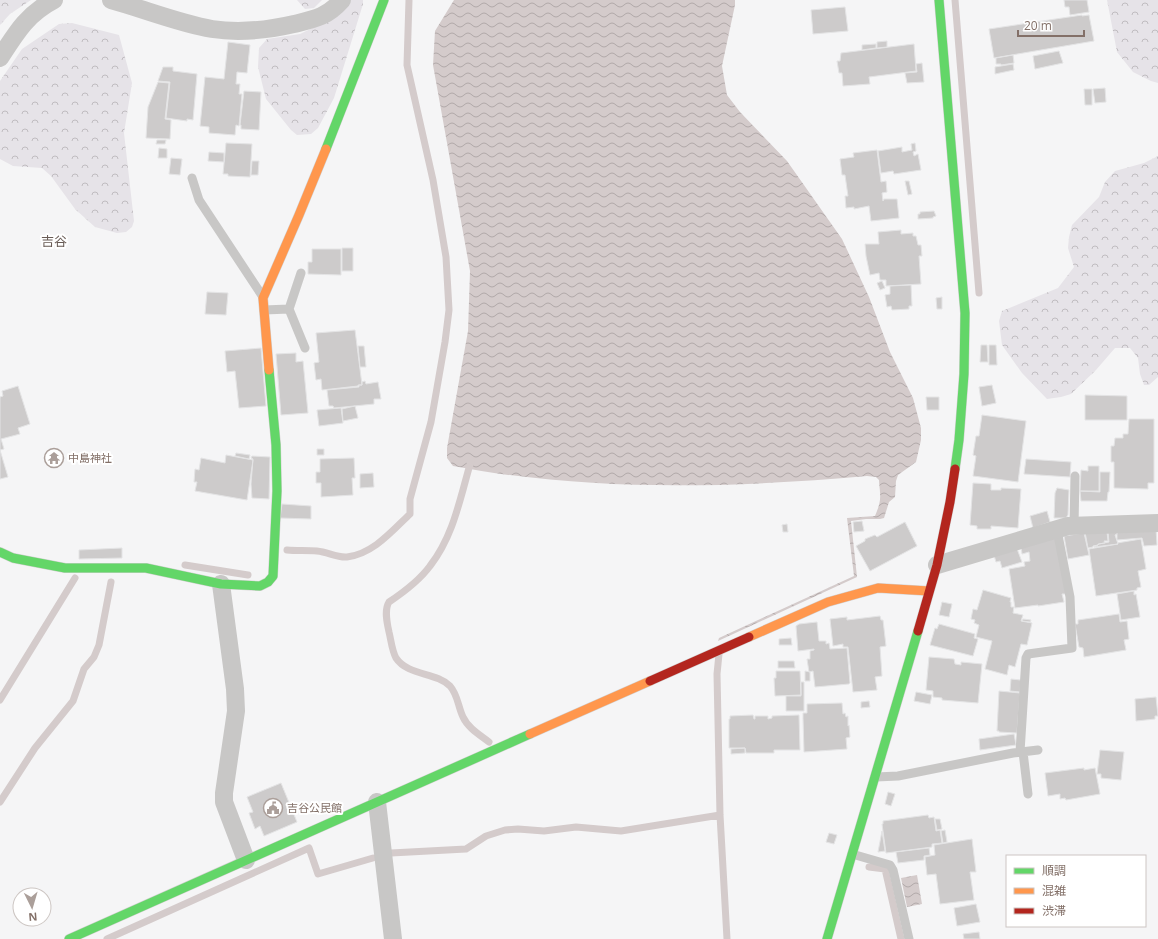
<svg xmlns="http://www.w3.org/2000/svg" width="1158" height="939" viewBox="0 0 1158 939" font-family="'Open Sans','Noto Sans JP',sans-serif">
<defs>
<pattern id="forest-crowns" width="20" height="18" patternUnits="userSpaceOnUse"><rect width="20" height="18" fill="#e6e3e8"/><path d="M2 6a3 3 0 1 1 6 0M12 15a3 3 0 1 1 6 0" fill="none" stroke="#c0bcc0"/></pattern>
<pattern id="water-waves" width="16" height="10" patternUnits="userSpaceOnUse"><rect width="16" height="10" fill="#d4cbcb"/><path d="M0 5q4-4 8 0t8 0" fill="none" stroke="#b1a9a9"/></pattern>
</defs>
<rect width="100%" height="100%" fill="#f5f5f6"/>
<path fill="url(#forest-crowns)" d="M0 0H31L10 14 0 25Z
M297 0H322L314 8 305 9Z
M351 0H363V4L334 98 318 128 311 134 297 135 291 130 266 99 258 67 259 48 267 39 300 34 333 18Z
M1107 0H1158V83L1151 81 1133 72 1117 52Z
M72 23 119 35 132 83 124 133 134 221 132 227 126 232 117 233 95 227 75 209 51 176 42 168 13 166 0 159V81L22 49 59 24Z
M1158 156V377L1149 385H1144L1140 374 1138 358 1130 348H1115L1096 370 1071 394 1061 397 1047 399 1022 373 1002 345 999 321 1002 311 1058 288 1074 267 1068 248 1069 237 1072 225 1099 197 1105 182 1115 171 1144 163Z"/>
<path fill="url(#water-waves)" d="M454 0H735V5L722 66 727 95 740 112 787 161 842 239 869 297 890 352 913 398 921 428V440L916 462 898 475 896 481 895 497 889 502 884 518 880 519H866L851 521 857 577 718 641 719 638 854 576 847 518 875 516C878 509 881 501 880 493 880 489 879 485 879 480L876 477 867 476C729 488 590 492 453 466L447 458V448L468 331 470 271 433 65 435 31Z
M917 875 922 904 907 907 901 878Z"/>
<g fill="none" stroke-linecap="round" stroke-linejoin="round">
<path stroke="#d4cbcb" stroke-width="7" d="M955 0 979 293
M471 461C460 498 454 535 430 566 419 581 404 592 389 602 384 610 387 623 389 632 391 640 392 651 396 658 408 676 436 672 450 686 458 695 458 707 463 717 468 728 480 735 489 742
M287 550C297 551 307 550 317 551 328 552 337 558 347 557 373 554 392 531 410 514V499L431 422 445 342 449 310 446 257 433 180 407 65 409 0
M185 565 248 575
M719 654 717 674 720 815 727 939
M0 700 75 578
M0 802 35 748 73 701 84 669 94 657 99 645 111 582
M391 853 466 849 486 836 505 830 518 829 544 831 576 827 621 831 720 815
M869 867 885 869 901 939
M107 939 309 848 318 874 373 858"/>
</g>
<path fill="#cdcbcb" stroke="#e4e4e5" d="M1064 0H1087L1089 12 1070 15 1069 7H1065Z
M845 7 848 31 813 34 811 10Z
M1082 15V16L1089 15 1094 41 994 58 989 29Z
M887 41V47L877 48V42Z
M228 42 250 45 247 73 237 72 236 84H240L239 94H242L239 126 236 125 235 135 209 133V127L200 126 205 77 224 79Z
M876 44V48L862 50V45Z
M914 44 916 71 869 77 870 84 843 86 842 73H839L837 61H840L841 53Z
M1059 51 1063 63 1035 69 1033 56Z
M1013 55 1014 63 1001 65V64H996V58Z
M922 63 924 82 907 83 905 73 917 72 916 64Z
M1013 64 1014 70 995 74V67Z
M163 67H173V71L197 74 193 120 187 119V121L166 118 170 82 158 81Z
M158 82 169 83 165 119 171 120 170 139 146 138 148 107Z
M1105 88 1106 102 1095 103 1093 89Z
M1084 89H1092V105H1085Z
M244 91 261 92 259 130 241 129V125H240Z
M157 140H166L165 144H156Z
M226 143 252 144 250 177 228 176V174H223Z
M915 143 916 151 913 152 914 156 918 154 921 170 894 174 893 171 881 173 878 151 902 147V152L912 150 911 144Z
M159 148 167 149V158H158Z
M877 150 881 182 886 181 887 192 882 193 883 201 884 199H897L899 218 871 221 869 206 854 209V207L846 208 845 196H848L845 175H842L840 159 854 157 853 153Z
M209 152 224 153V162L208 161Z
M171 158 182 159 180 175 169 174Z
M252 161H259L258 175H251Z
M905 181H909L912 194 908 195Z
M934 211 936 216 933 217V218L918 219V214H920V212Z
M901 230V234L913 233V236H916L918 245H921L922 256H919L921 284 886 286V280H880L879 273 870 275 866 256 865 244H879L878 232Z
M342 248H353V271H342Z
M312 249H341V275L308 274V262H312Z
M882 281 885 288 880 290 877 283Z
M911 285 912 306H909V309L892 310 891 306 887 307 885 295 890 294V286Z
M207 292 228 293 226 315 205 314Z
M942 297V309H937L936 298Z
M355 330 362 385H358V386L322 390 321 379 316 380 314 363 319 362 316 333Z
M981 345H987L988 362H980Z
M989 345H996L997 365H989Z
M358 346H364L366 367H360Z
M261 348 266 406 239 408 235 371 227 372 225 351Z
M296 353V362L303 361 308 413 281 415 276 354Z
M365 381 366 384 378 382 381 399H374V404L334 408 333 406H329L327 390 359 387V385H362V382Z
M992 385 996 403 982 406 979 387Z
M18 386 30 424 18 428 20 434 1 439 4 449 0 450 8 477 0 479V397L3 396 2 391Z
M1085 395 1127 396V420H1085Z
M926 397H939V410H927Z
M355 406 358 418 343 421 342 409Z
M341 408 343 423 319 426 317 410Z
M982 415 1026 421 1018 482 973 476 976 456 973 455 976 436H979Z
M1129 419H1154V483H1148V489L1114 488V462H1111V446H1114L1115 438H1123V434H1128Z
M317 449H324V455H317Z
M53 450 62 455 56 466 47 461Z
M236 453 250 455 249 459 235 456Z
M226 455 253 460 247 500 195 491 197 482H194L195 469 199 470 201 458 225 463Z
M252 456 270 457 269 499 252 498 251 484 253 459 251 458Z
M354 458 355 478H352L353 495 321 497V483H316V472H320V459Z
M1026 459 1071 462 1070 477 1024 474Z
M1088 466H1099V491H1080L1081 470 1088 471Z
M1100 472H1110L1109 492H1108L1107 501H1081L1080 491 1100 492Z
M373 473 374 487 360 488V474Z
M973 483 991 484V490H1001V488L1021 489 1018 528 991 526V529H977V526L970 525Z
M1057 488 1069 490 1068 515 1066 518H1054L1055 493Z
M282 504 311 506V519L280 518Z
M1047 511 1050 522 1033 528 1030 516Z
M862 521 864 531 854 532 853 522Z
M905 522 917 546 870 571 856 546 865 541V539L875 535 877 537Z
M787 524 788 532H783L782 525Z
M1156 529 1157 545 1144 546 1142 538 1117 540V531L1107 532 1108 541H1104L1105 543 1098 544V545L1093 546V547L1088 548 1085 532Z
M1117 531V534L1115 535 1118 544 1094 547 1098 545 1099 544 1109 542 1108 532Z
M1084 533 1089 555 1068 559 1064 536Z
M1055 536 1066 594H1062L1064 602 1038 606V605L1015 608 1009 569 1025 566 1024 562 1030 561 1029 552 1022 554 1021 546Z
M1141 539 1146 569 1138 571 1141 587 1137 588V590L1096 596 1089 549 1118 544 1117 543Z
M1016 546 1022 562 1002 568 1000 561 996 562 993 552Z
M122 548V558L79 559V550Z
M983 590 1011 598 1010 602H1011V607H1014L1013 613 1023 615 1021 621 1032 623 1027 645 1021 644 1015 667 1009 665 1007 675 985 669 992 641 976 637 979 625 974 623 975 620 971 619 973 609 977 610Z
M1134 591V595L1136 594 1140 617 1121 620 1117 594Z
M942 602 952 604 949 617 939 615Z
M1119 614 1120 622 1127 621 1129 639 1124 640 1126 650 1084 657 1083 648 1079 647 1075 624H1078V620Z
M880 616 881 620H883L886 646 880 647 882 676 875 677 877 690 853 692 848 647H843V644L833 646 830 619 847 617V620Z
M1023 619 1031 620 1030 622 1022 621Z
M817 622 819 641H826V644L829 643 830 649 847 648 850 683 849 684 815 687 813 671 809 672 807 659H810V651L814 650V649L798 651 796 626 799 624Z
M939 624 975 634 974 638 978 639 973 656 930 645 935 628 937 629Z
M791 638 792 645H779V639Z
M929 657 954 659 955 664 961 665V662L982 664 978 703 942 700V698L933 697V691L926 690Z
M778 661H794L795 668H778Z
M776 671H800L801 695 775 696 774 678H776Z
M805 671 810 672V681H805Z
M1011 679 1021 680 1020 692 1010 691Z
M801 682H804V711H786V696H801Z
M999 691 1020 693 1017 733 999 732V731H997Z
M916 692 932 695 930 704 914 701Z
M1156 697 1158 716H1155V719L1136 721 1135 699Z
M869 701 870 707 861 708V702Z
M842 703 843 714 845 713 846 717 848 716V726L849 725 850 737 846 738 847 749 804 752 803 718V713H807V704Z
M753 715 754 719H755V716H768V719L772 718V716L799 715 800 750H774V753H746L745 748H729V719H730V716Z
M1014 734 1016 745 980 750 979 739Z
M745 748V753L731 754V749Z
M1100 750 1124 752 1121 780 1101 778V774H1097Z
M1084 768V770L1095 768 1100 794 1066 800 1065 798 1060 799V794L1048 796 1045 773Z
M281 783 297 822 264 836 260 826 255 829 249 813 253 812 247 797Z
M888 792 895 794 891 806 885 804Z
M928 815 929 818 934 817 936 831 940 830 942 843 932 844V847L886 853 882 824H883V821Z
M935 819H940L942 829 937 830Z
M945 830 947 842 943 843 941 831Z
M882 831 885 851 878 852Z
M829 833 837 835 834 844 826 842Z
M972 839 976 872H970L974 900 940 904 936 874 927 875 925 857 935 855 934 845Z
M929 848 930 855 924 856V860L898 863 896 852Z
M976 904 980 922 957 926 954 908Z
M979 932 980 939H964L963 934Z"/>
<g fill="none" stroke-linecap="round" stroke-linejoin="round">
<defs>
<path id="fast" d="M939 0 965 313 964 374 959 440 955 469
M326 149 384 0
M0 552 13 558 65 568H146L221 584 260 586 268 582 273 576 277 491 276 445 269 370
M69 939 530 734
M827 939 918 631"/>
<path id="slow" d="M269 370 263 298 299 215 326 149
M749 637 828 602 878 588 929 591
M530 734 650 681"/>
<path id="jam" d="M918 631 937 565 950 502 955 469
M650 681 749 637"/>
</defs>
<use href="#fast" stroke="#d2d0d0" stroke-width="10"/>
<use href="#slow" stroke="#d2d0d0" stroke-width="10"/>
<use href="#jam" stroke="#d2d0d0" stroke-width="10"/>
<path stroke="#c8c7c6" stroke-width="9" d="M192 178 199 200 263 297
M301 273 289 309 305 348
M264 310 289 309
M1074 526 1075 476
M1020 752 1026 658 1028 654 1072 648 1070 597 1057 530
M1023 752 1028 794
M876 777 898 776 1013 753 1038 750
M852 854 890 865 893 870 909 939"/>
<path stroke="#c8c7c6" stroke-width="18" d="M111 0C144 9 178 23 212 29 238 33 268 30 294 24 315 19 327 17 342 0
M0 58C16 33 27 14 54 0
M937 565 1068 526 1158 523
M221 584 235 689 236 711 224 793V802L246 860
M377 802 393 939"/>
<use href="#fast" stroke="#63d668" stroke-width="9"/>
<use href="#slow" stroke="#ff974d" stroke-width="9"/>
<use href="#jam" stroke="#b3261e" stroke-width="9"/>
</g>
<defs>
<symbol id="temple-ring" viewBox="-11 -11 22 22"><circle r="9.5" fill="#fff" stroke="#ab9f9a" stroke-width="1.5"/><path d="M0-6L5-2H3V0L6.5 2.5H4V6H1.5V3h-3V6H-4V2.5H-6.5L-3 0V-2H-5Z" fill="#ab9f9a"/></symbol>
<symbol id="civic-ring" viewBox="-11 -11 22 22"><circle r="9.5" fill="#fff" stroke="#ab9f9a" stroke-width="1.5"/><path d="M-.6-6.5H3V-4.5H.6V-3L4-1V1h2V6H-6V1h2V-1L-.6-3ZM-1.2 2.5V6h2.4V2.5Z" fill="#ab9f9a"/></symbol>
</defs>
<g fill-rule="evenodd">
<use href="#temple-ring" x="43" y="447" width="22" height="22"/>
<use href="#civic-ring" x="262" y="797" width="22" height="22"/>
</g>
<g text-anchor="middle" stroke-width="4" stroke-linejoin="round" paint-order="stroke">
<g font-size="11" fill="#837068" stroke="#fff" text-anchor="start">
<text x="68" y="462">中島神社</text>
<text x="287" y="812">吉谷公民館</text>
</g>
<g font-size="13" fill="#685b55" stroke="#fff">
<text x="54" y="246">吉谷</text>
</g>
</g>
<rect x="1006" y="855" width="140" height="72" fill="#ffffff" stroke="#cdc6c3"/>
<rect x="1014" y="868" width="20" height="6" fill="#63d668" stroke="#cdc6c3"/>
<text x="1042" y="875" font-size="12" fill="#837068">順調</text>
<rect x="1014" y="888" width="20" height="6" fill="#ff974d" stroke="#cdc6c3"/>
<text x="1042" y="895" font-size="12" fill="#837068">混雑</text>
<rect x="1014" y="908" width="20" height="6" fill="#b3261e" stroke="#cdc6c3"/>
<text x="1042" y="915" font-size="12" fill="#837068">渋滞</text>
<g transform="translate(32 907) rotate(175)"><circle r="19" fill="#ffffff" stroke="#cdc6c3"/>
<path d="M0-3L7 15L0 10L-7 15Z" fill="#ab9f9a"/>
<text y="-6" font-size="11" font-weight="bold" text-anchor="middle" fill="#837068">N</text>
</g>
<path d="M1018 30v6h66v-6" fill="none" stroke="#837068" stroke-width="2"/>
<text x="1024" y="30" font-size="12" fill="#837068" stroke="#ffffff" stroke-width="3" paint-order="stroke">20 m</text>
</svg>
